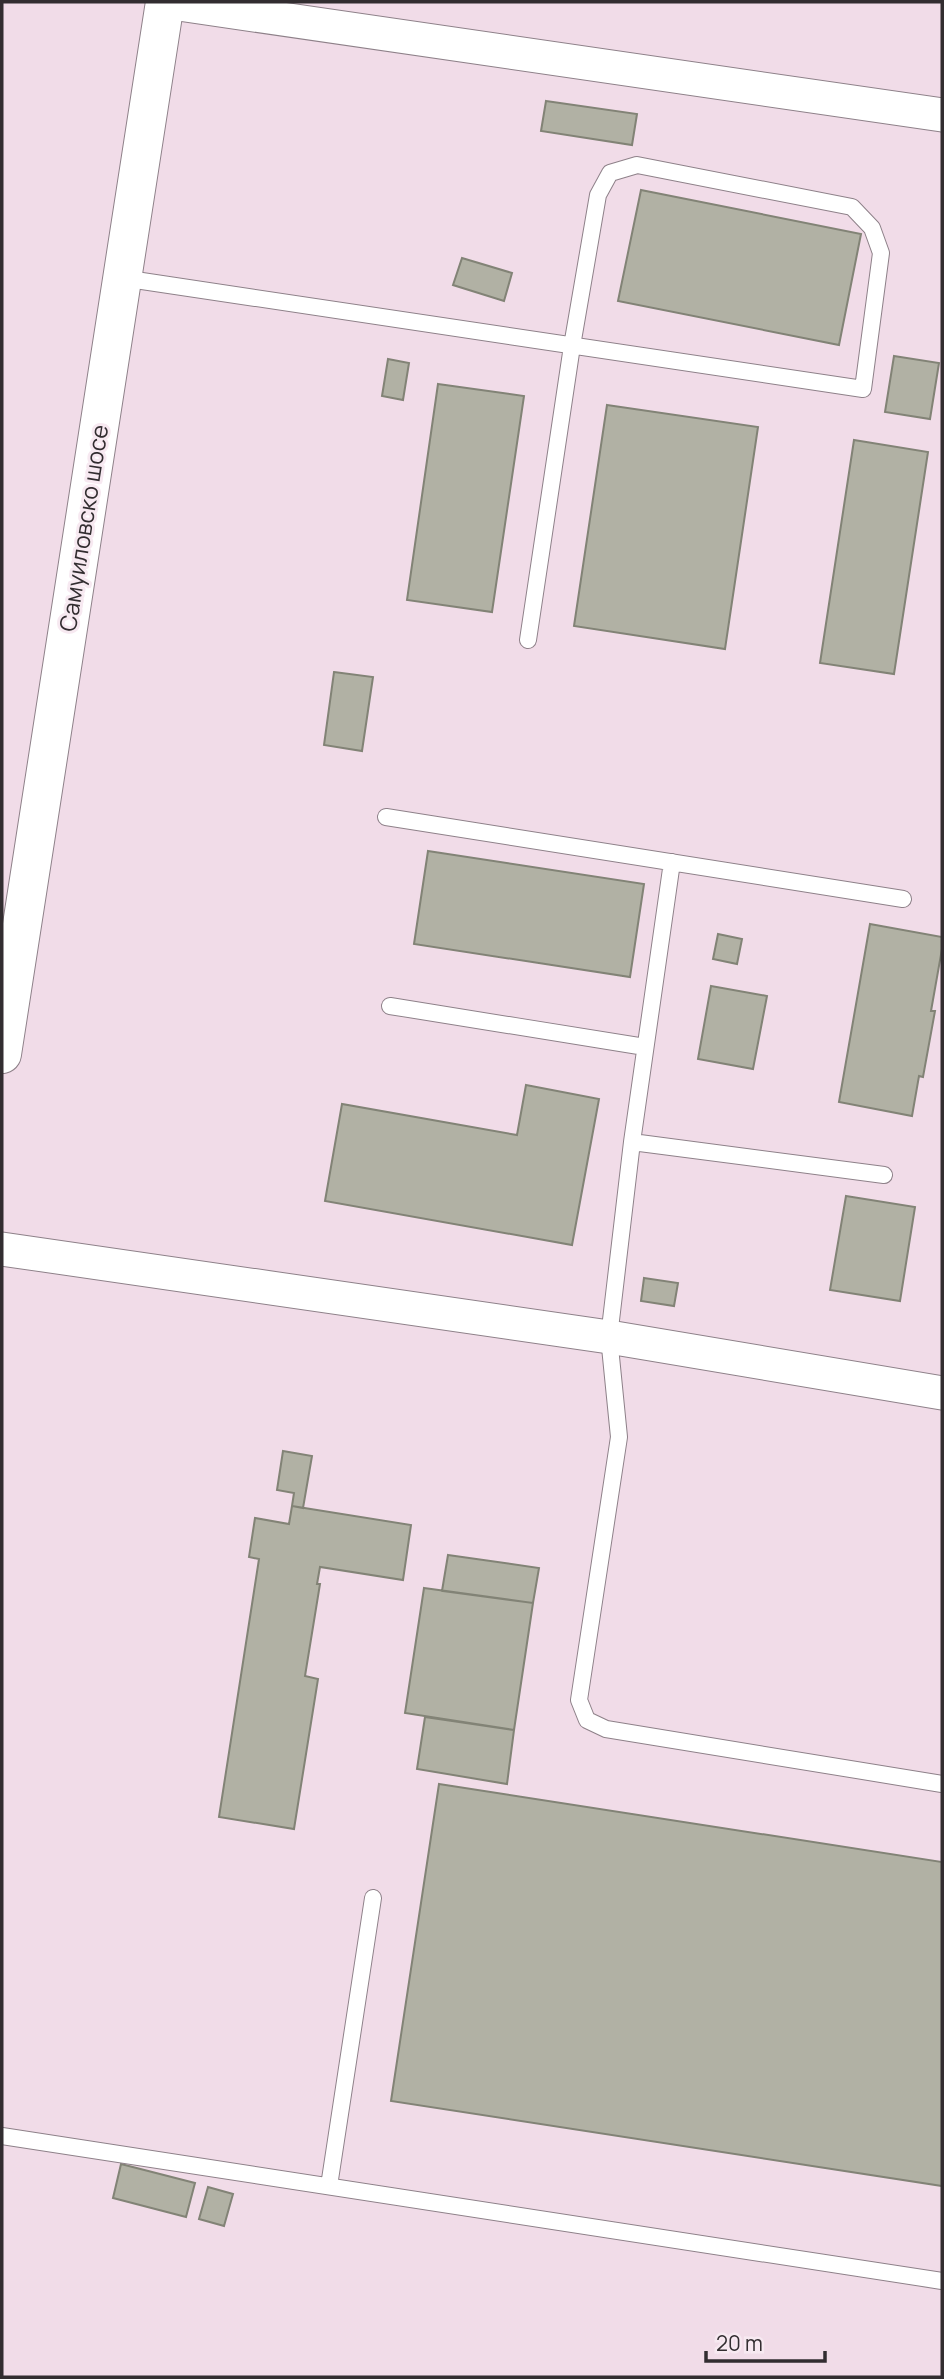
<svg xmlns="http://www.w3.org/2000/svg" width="944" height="2379" viewBox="0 0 944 2379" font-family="Manrope,sans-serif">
<rect width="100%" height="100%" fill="#f7e9f1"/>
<path fill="#f1dce8" d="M2 2H942V2377H2Z"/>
<path fill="#b1b1a4" stroke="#828376" stroke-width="2" d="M546 101 637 114 632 145 541 131Z
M641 190 861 234 839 345 618 301Z
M462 258 512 273 504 301 453 285Z
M894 356 939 363 930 419 885 412Z
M388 359 409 363 403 400 382 396Z
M438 384 524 396 492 612 407 600Z
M607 405 758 427 725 649 574 626Z
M854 440 928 452 894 674 820 663Z
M334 672 373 677 362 751 324 745Z
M428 851 644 884 630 977 414 944Z
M870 924 942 937V949L931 1011H935L923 1077 919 1076 912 1116 839 1102Z
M718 934 742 939 737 964 713 959Z
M711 986 767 996 753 1069 698 1059Z
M526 1085 599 1099 572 1245 325 1201 342 1104 517 1135Z
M846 1196 915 1207 900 1301 830 1290Z
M644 1278 678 1283 674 1306 641 1301Z
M283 1451 312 1456 303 1508 292 1506 294 1493 277 1490Z
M292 1506 411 1525 403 1580 320 1567 317 1584H320L305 1676 318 1679 294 1829 219 1817 259 1559 249 1557 255 1518 289 1524Z
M448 1555 539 1568 533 1603 442 1591Z
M424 1588 533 1603 514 1730 405 1713Z
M425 1717 514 1730 507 1784 417 1769Z
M439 1784 942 1862V2186L391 2101Z
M121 2164 195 2183 186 2217 113 2198Z
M208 2187 233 2194 224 2226 199 2219Z"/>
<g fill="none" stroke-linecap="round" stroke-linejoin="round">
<defs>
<path id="lane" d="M122 278 863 389 881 253 872 228 852 207 637 165 610 173 598 195 572 346 528 640
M386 817 903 899
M672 862 632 1142 609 1337 619 1437 579 1700 587 1720 606 1729 942 1784
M390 1006 645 1047
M632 1142 884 1175
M2 2136 942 2281
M329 2186 373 1898"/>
<path id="street" d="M165 2 942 115
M2 1249 609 1337 942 1393"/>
<path id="secondary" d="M2 1054 165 2"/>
</defs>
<use href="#lane" stroke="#8e8189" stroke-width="18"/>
<use href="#street" stroke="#8e8189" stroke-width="35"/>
<use href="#secondary" stroke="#8e8189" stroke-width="40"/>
<use href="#lane" stroke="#fff" stroke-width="16"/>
<use href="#street" stroke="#fff" stroke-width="33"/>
<use href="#secondary" stroke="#fff" stroke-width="38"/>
</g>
<g text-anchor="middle" stroke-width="6" stroke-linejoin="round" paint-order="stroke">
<g font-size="23" fill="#322d30" stroke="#f7e9f1">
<text transform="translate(84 528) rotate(-81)" y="8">Самуиловско шосе</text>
</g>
</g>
<rect width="944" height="2379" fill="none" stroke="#322d30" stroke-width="7"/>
<path d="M706 2351v10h119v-10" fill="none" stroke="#322d30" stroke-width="3.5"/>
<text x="716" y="2351" font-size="21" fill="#322d30" stroke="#f7e9f1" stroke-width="5" paint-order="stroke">20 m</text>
</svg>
